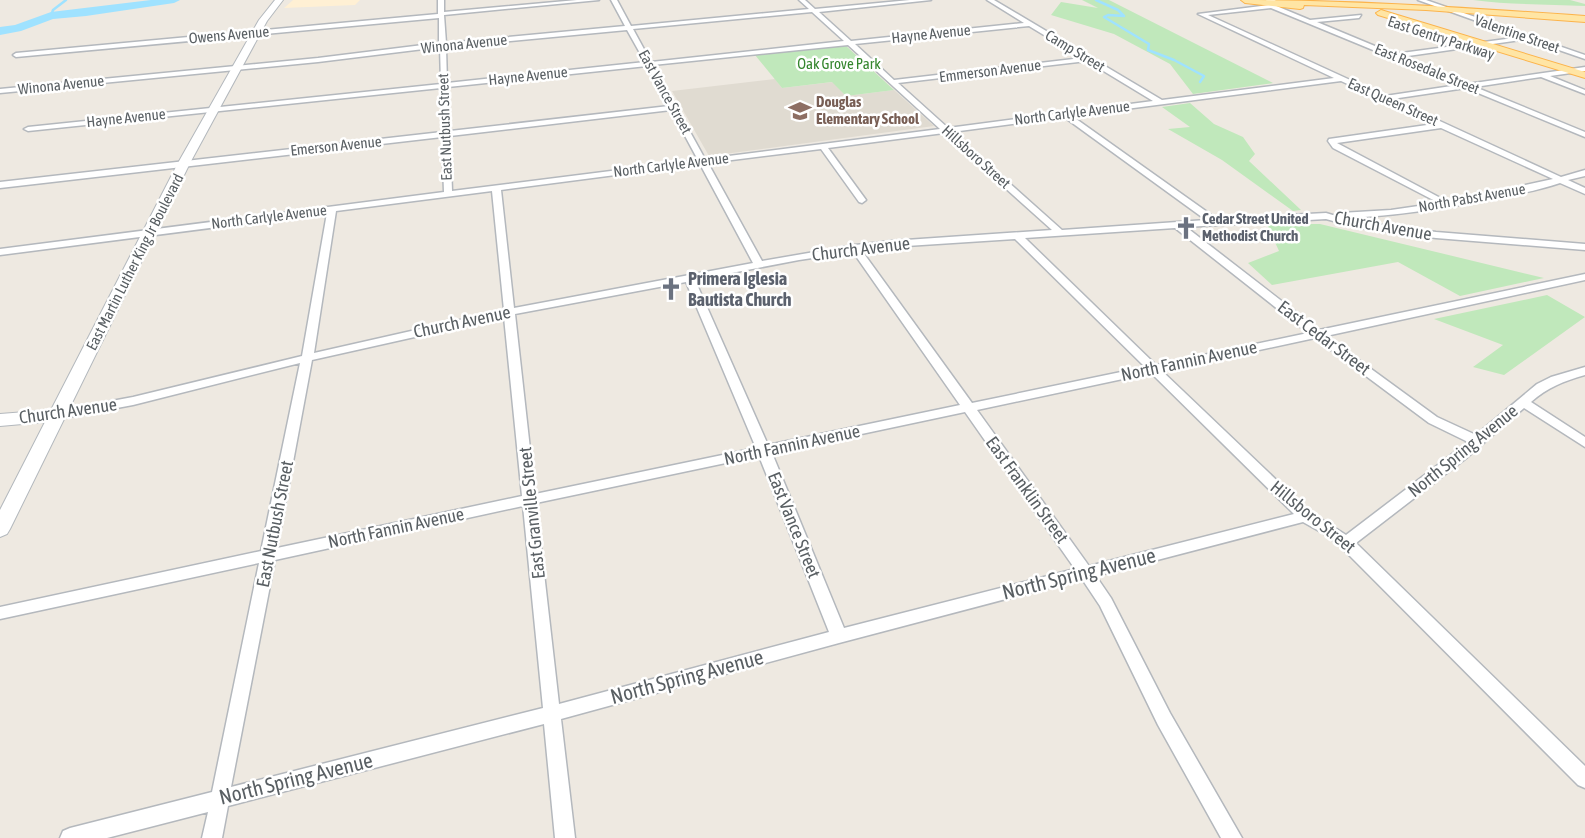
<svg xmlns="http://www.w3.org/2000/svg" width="1585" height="838" viewBox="0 0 1585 838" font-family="'Asap Condensed',sans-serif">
<rect width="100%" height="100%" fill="#eee9e1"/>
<path fill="#fff0d4" d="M293 0H360L355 5 284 8Z"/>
<path fill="#e0dbd1" d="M775 79 782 88 833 82 846 96 894 90 934 126 709 156 672 91Z"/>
<path fill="#c0e8bb" d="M1082 0H1109L1273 83 1193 94 1170 64 1114 34 1051 15 1061 2 1098 8Z
M1473 0H1570L1585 4V6C1548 4 1510 5 1473 0Z
M845 45 894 90 846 96 832 82 782 88 755 55Z
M1190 103 1214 124 1243 137 1255 154 1249 161 1301 210 1293 211 1222 160 1168 129 1190 127 1162 107Z
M1301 224H1320L1544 278 1460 296 1398 262 1272 285 1248 263 1279 251 1267 225Z
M1547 295 1585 317 1504 375 1473 367 1503 345 1434 319Z"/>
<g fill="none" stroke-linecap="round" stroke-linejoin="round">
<path stroke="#9fe2ff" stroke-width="2.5" d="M1096 0 1118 10 1124 16 1108 15 1104 17 1149 44 1148 50 1174 60 1204 76 1200 82
M51 16 53 10 66 0"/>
<path fill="#9fe2ff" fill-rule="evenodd" d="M151 0H180L174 3 86 16 53 19 21 31 0 35V27L15 25 51 12Z"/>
<defs>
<path id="street" d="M438 0H444V12L577 0H599L444 15 446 43 625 26 611 0H617L631 26 809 9 799 0H805L815 9 910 0H931L819 12 851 41 1024 23 987 0H994L1162 100 1334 78 1198 14 1269 5 1266 0H1276L1273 2 1274 5 1310 20 1361 15 1359 18 1317 22 1394 54 1521 37 1418 0H1426L1585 55V59L1527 39 1401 57 1467 84 1585 67V71L1550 76 1585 90V94L1541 77 1475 87 1585 132V137L1466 88 1392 99 1561 177 1585 170V176L1568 180 1585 188V194L1560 183C1540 190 1518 194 1497 198 1447 208 1396 216 1345 218L1360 222 1436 232 1585 244V250L1436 238 1359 228 1326 219 1186 227 1319 330 1585 274V280L1326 336 1437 417 1476 435 1537 384 1551 377 1585 367V375C1564 381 1548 387 1531 402L1585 437V447L1524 408 1465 459 1356 543 1585 766V788L1578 785 1341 547 1328 536 1303 522 1096 576 1111 598 1170 713 1242 838H1221L1158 725 1100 606 1082 579 839 643 561 719 575 838H555L544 724 228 806 222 838H202L208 812 107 838H60L63 831 70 828 212 792 259 563 0 619V607L261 551 300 363 133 405 58 419 52 415 58 411 133 397 302 356 327 213 0 255V249L444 192 442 137 0 188V182L442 132 441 88 28 131 24 129 28 127 441 84 440 47 318 62 0 93V89L318 58 439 43V18L16 57 13 55 16 53 438 14ZM1271 8 1458 85 1385 96 1208 15ZM812 12 844 41 651 62 633 29ZM1029 26 1082 58 894 80 855 44ZM627 30 645 62 447 83 446 47ZM848 45 940 129 705 159 653 65ZM1087 61 1153 101 948 128 898 83ZM647 66 669 106 450 131 448 87ZM1341 81 1434 124 1329 139 1328 141 1333 148 1439 203 1391 210 1340 213 1336 216 1326 213 1217 219 1072 116ZM671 110 698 160 452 191 450 136ZM1064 117 1206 220 1062 230 952 132ZM1441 128 1553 179 1448 202 1337 143ZM944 133 1052 230 891 241 855 245 762 261 708 163 821 149 859 202 862 203 866 200 828 148ZM700 164 753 263 514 308 501 190ZM492 191 504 310 314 353 336 211ZM1175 228 1308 333 1156 365 1025 238ZM1015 239 1145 367 972 403 862 251 891 247ZM853 252 960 405 768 445 695 280 799 260ZM686 282 756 448 535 494 515 314ZM504 317 522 496 277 548 312 360ZM1315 338 1429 423 1468 442 1346 535 1310 512 1162 371ZM1151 373 1294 514 1089 566 977 410ZM965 412 1075 569 844 628 772 453ZM759 456 829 632 559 704 536 503ZM523 506 543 708 231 787 275 560Z"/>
<path id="secondary" d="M275 0H283L267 21 190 163 10 529 7 534 0 537V510L45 422 0 426V414L51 410 178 163 259 20Z"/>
<path id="primary" d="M1241 0C1355 0 1470 8 1585 16V22L1426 10 1304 5 1303 8 1300 9 1245 3Z
M1381 10 1585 72V78L1378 15 1376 13Z"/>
</defs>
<use href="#street" stroke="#b4b8bd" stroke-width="3"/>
<use href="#secondary" stroke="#b3b8bd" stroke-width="2"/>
<use href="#primary" stroke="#fcb44c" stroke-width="2"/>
<use href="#street" fill="#fff" fill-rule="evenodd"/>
<use href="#secondary" fill="#fff" fill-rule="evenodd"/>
<use href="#primary" fill="#ffe5a4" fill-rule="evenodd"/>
</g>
<defs>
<symbol id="school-bare" viewBox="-9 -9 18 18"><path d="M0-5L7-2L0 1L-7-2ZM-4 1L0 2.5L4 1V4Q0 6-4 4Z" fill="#8d6e63" stroke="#fff" stroke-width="2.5" paint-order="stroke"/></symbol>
<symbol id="church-bare" viewBox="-9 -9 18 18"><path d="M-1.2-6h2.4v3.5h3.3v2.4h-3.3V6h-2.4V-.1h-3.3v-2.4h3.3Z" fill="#6b7280" stroke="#fff" stroke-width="2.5" paint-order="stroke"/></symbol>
</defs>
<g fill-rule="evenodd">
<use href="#school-bare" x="784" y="95" width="32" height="32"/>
<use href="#church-bare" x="1170" y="212" width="32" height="32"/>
<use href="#church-bare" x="655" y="273" width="32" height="32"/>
</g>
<g text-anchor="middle" stroke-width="5" stroke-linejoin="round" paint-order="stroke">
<g font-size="15" fill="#595f63" stroke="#fff">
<text transform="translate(931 34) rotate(-6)" y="5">Hayne Avenue</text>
<text transform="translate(1517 34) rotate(19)" y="5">Valentine Street</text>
<text transform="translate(229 35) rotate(-5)" y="5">Owens Avenue</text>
<text transform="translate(1441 38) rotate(18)" y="5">East Gentry Parkway</text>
<text transform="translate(464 44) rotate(-6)" y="5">Winona Avenue</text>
<text transform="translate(1075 51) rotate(31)" y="5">Camp Street</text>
<text transform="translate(1427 69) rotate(22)" y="5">East Rosedale Street</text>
<text transform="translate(990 71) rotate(-7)" y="5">Emmerson Avenue</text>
<text transform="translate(528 76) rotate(-6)" y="5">Hayne Avenue</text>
<text transform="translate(61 85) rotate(-6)" y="5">Winona Avenue</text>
<text transform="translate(665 92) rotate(61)" y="5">East Vance Street</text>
<text transform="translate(1393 102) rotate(24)" y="5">East Queen Street</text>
<text transform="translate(1072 113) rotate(-7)" y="5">North Carlyle Avenue</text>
<text transform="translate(126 118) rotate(-6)" y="5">Hayne Avenue</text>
<text transform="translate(445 127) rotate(-92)" y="5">East Nutbush Street</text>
<text transform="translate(336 146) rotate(-6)" y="5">Emerson Avenue</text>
<text transform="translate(976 157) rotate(42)" y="5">Hillsboro Street</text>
<text transform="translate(671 165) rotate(-7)" y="5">North Carlyle Avenue</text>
<text transform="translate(1472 198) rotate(-10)" y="5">North Pabst Avenue</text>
<text transform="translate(269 217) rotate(-7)" y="5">North Carlyle Avenue</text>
<text transform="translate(135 262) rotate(-63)" y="5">East Martin Luther King Jr Boulevard</text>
</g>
<g font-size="15" fill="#35862e" stroke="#fff">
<text x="839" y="69">Oak Grove Park</text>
</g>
<g font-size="15" font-weight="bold" fill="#785e54" stroke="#fff" text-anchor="start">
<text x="816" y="107">Douglas<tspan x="816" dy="17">Elementary School</tspan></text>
</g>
<g font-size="15" font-weight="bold" fill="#5b616d" stroke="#fff" text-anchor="start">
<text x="1202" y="224">Cedar Street United<tspan x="1202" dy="17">Methodist Church</tspan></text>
</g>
<g font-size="18" fill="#595f63" stroke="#fff">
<text transform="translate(1383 226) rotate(10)" y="6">Church Avenue</text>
<text transform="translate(861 249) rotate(-7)" y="6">Church Avenue</text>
<text transform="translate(462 322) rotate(-12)" y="6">Church Avenue</text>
<text transform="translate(1324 338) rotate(37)" y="6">East Cedar Street</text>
<text transform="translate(1189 361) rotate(-12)" y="6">North Fannin Avenue</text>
<text transform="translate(68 411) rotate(-8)" y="6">Church Avenue</text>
<text transform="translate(792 445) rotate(-12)" y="6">North Fannin Avenue</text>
<text transform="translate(1463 451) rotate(-39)" y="6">North Spring Avenue</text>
<text transform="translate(1027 490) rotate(54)" y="6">East Franklin Street</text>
<text transform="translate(532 513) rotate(-96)" y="6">East Granville Street</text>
<text transform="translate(1313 517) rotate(39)" y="6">Hillsboro Street</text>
<text transform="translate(275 524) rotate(-79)" y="6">East Nutbush Street</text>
<text transform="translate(794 525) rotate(68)" y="6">East Vance Street</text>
<text transform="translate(396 528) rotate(-12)" y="6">North Fannin Avenue</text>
</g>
<g font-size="18" font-weight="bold" fill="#5b616d" stroke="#fff" text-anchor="start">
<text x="688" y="285">Primera Iglesia<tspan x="688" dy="21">Bautista Church</tspan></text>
</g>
<g font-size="21" fill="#595f63" stroke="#fff">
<text transform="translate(1079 574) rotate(-14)" y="7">North Spring Avenue</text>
<text transform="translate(687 677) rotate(-15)" y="7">North Spring Avenue</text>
<text transform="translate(296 779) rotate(-14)" y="7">North Spring Avenue</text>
</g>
</g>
</svg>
